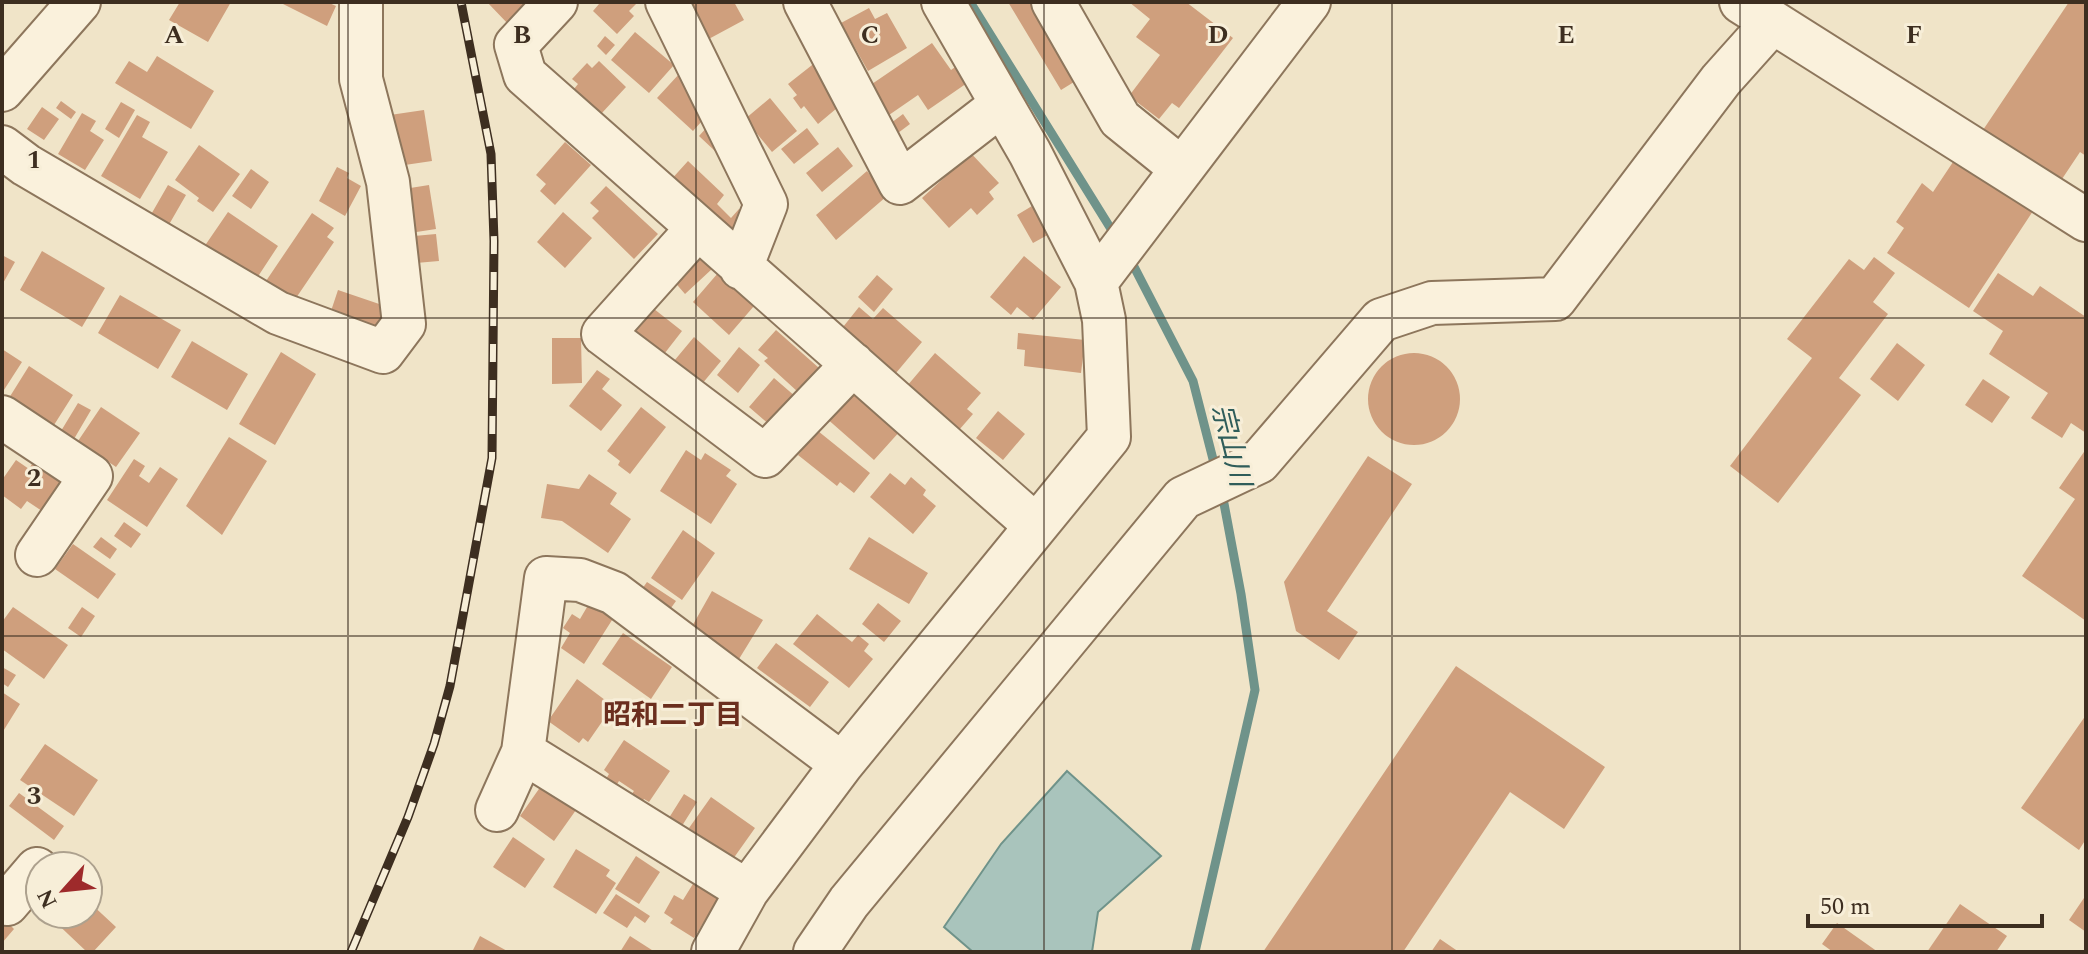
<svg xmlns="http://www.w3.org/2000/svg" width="2088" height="954" viewBox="0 0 2088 954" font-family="Spectral,'Noto Sans JP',serif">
<rect width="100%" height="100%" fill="#f0e4c8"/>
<path fill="#a9c4bc" stroke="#6f938a" stroke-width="2" d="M1067 771 1161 856 1098 912 1092 952H973L944 927 1001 844Z"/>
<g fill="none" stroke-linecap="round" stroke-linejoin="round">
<path stroke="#6f938a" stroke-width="9" d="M970 2 1116 237
M1129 257 1193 381 1216 471
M1195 952 1255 690 1241 594 1222 493"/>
</g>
<path fill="#cf9f7d" d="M180 2H231L208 42 169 20Z
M279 2H327L336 6 327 26Z
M487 2H540L512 28Z
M597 2H638L629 11 634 16 617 34 593 11 599 4Z
M684 2H734L744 20 705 41Z
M1008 2H1036L1082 77 1061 90Z
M1129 2H1186L1233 38 1179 108 1172 103 1159 119 1129 96 1160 55 1136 37 1150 19Z
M2069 2H2086V156L2080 152 2060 182 1983 130Z
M869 8 875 19 887 13 907 48 868 71 841 23Z
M635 32 674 65 649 93 611 60Z
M605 36 615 45 606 55 597 46Z
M932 43 951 70 958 65 970 81 928 110 918 95 889 115 869 86Z
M157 56 214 91 191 129 115 83 129 61 147 72Z
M821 58 843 103 818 124 804 106 801 109 793 98 797 95 788 84Z
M599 61 626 87 601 114 574 89 578 84 572 79 587 63 592 68Z
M680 73 711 111 693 131 657 98Z
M770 98 797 131 772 152 745 119Z
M61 101 76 112 71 119 56 108Z
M121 102 135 110 119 138 105 129Z
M42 107 59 119 44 140 27 129Z
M424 110 432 161 398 166 390 115Z
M82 113 96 121 90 131 104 140 85 170 58 154Z
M903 114 910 124 894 136 887 126Z
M137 115 150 122 142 137 168 152 140 199 101 176Z
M708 126 726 142 716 152 699 136Z
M807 128 819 144 794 164 781 149Z
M565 142 591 165 555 205 540 191 546 184 536 175Z
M199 145 240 174 213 212 197 201 199 198 175 180Z
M838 147 853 166 822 192 806 173Z
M1963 147 2041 199 1969 308 1887 253 1904 228 1896 222 1922 183 1933 192Z
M967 149 999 183 989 192 994 199 977 215 971 208 949 228 922 198 946 176 942 171Z
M688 161 724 195 717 204 731 218 739 209 748 218 731 238 669 182Z
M337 167 349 173 347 178 361 186 345 216 319 201Z
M251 169 269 182 251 209 232 196Z
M867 171 887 196 836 240 816 215Z
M168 185 186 195 167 228 149 218Z
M429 185 436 229 410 233 404 189Z
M606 186 658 234 634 259 592 218 599 211 590 203Z
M1037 203 1053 232 1033 243 1017 215Z
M228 212 278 246 255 281 204 247Z
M563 212 592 238 565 268 537 242Z
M312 213 334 228 327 237 334 242 294 301 266 281Z
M436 234 439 261 416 263 414 236Z
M42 251 105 288 82 327 20 290Z
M2 255 15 262 2 285Z
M699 255 712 269 685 294 672 279Z
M1024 256 1061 287 1033 320 1017 307 1011 315 990 297Z
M1874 257 1895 273 1873 302 1888 314 1839 378 1861 395 1778 503 1730 466 1812 358 1787 339 1849 259 1864 270Z
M718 273 754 306 729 335 693 302Z
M1998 273 2033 296 2040 286 2086 317V433L2071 423 2062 438 2031 418 2048 393 1989 354 2003 331 1973 311Z
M877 275 893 289 874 312 858 297Z
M338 290 388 307 379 334 329 317Z
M120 295 181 330 158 369 98 333Z
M649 305 682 331 661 358 628 332Z
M859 307 873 319 883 308 922 342 896 373 843 327Z
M776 330 819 368 798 392 764 361 768 358 758 350Z
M1018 333 1085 340 1081 373 1024 366 1025 350 1017 349Z
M694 337 721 361 697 390 669 367Z
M552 338H581L582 383 552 384Z
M192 341 248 374 227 410 171 377Z
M1897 343 1925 365 1898 401 1870 379Z
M739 347 760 365 738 393 717 375Z
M2 349 22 362 2 393Z
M281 352 316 374 275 445 239 424Z
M1368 399a46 46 0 1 1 92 0a46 46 0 1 1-92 0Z
M935 353 981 393 967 409 973 414 959 430 907 386Z
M29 366 73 395 54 425 9 398Z
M597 370 610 379 602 389 622 405 601 431 569 406Z
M774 378 796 397 771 426 749 407Z
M1983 379 2010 397 1992 423 1965 405Z
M849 390 869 408 872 404 901 430 874 460 825 417Z
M78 403 91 410 74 439 61 431Z
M101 407 140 433 116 467 78 441Z
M641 407 666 427 630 474 618 465 620 461 607 451Z
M998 411 1025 434 1003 460 976 438Z
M818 431 870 473 854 493 840 482 837 486 798 455Z
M229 437 267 461 222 535 186 506Z
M2086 449V621L2022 576 2075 499 2059 488Z
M686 450 701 460 705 453 731 470 726 476 737 484 711 524 660 491Z
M1368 456 1412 484 1327 611 1358 632 1339 660 1296 631 1284 582Z
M134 459 145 466 139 476 149 483 160 467 178 479 147 527 107 500Z
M16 460 29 469 32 464 61 483 42 511 27 501 21 509 2 495V480Z
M890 473 905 485 911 477 926 490 923 495 936 506 913 534 870 497Z
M589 474 617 493 610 504 631 519 608 553 562 521 541 518 547 484 579 489Z
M124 522 141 534 131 548 114 536Z
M683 530 715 553 682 600 651 578Z
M101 537 117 549 110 559 93 547Z
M869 537 928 573 909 604 849 569Z
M73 544 116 574 98 599 55 569Z
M647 582 676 601 666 615 637 596Z
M712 591 763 620 739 659 690 630Z
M590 602 614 617 584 664 561 648 570 633 563 628 572 614 580 619Z
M878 603 901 621 884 642 862 624Z
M13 607 68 645 44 679 2 649V622Z
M82 607 95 616 81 637 68 628Z
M817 614 852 642 858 635 869 644 864 651 873 659 849 688 793 644Z
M623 633 672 667 651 699 602 664Z
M776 643 829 682 810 707 757 668Z
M1456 666 1605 767 1564 829 1510 792 1403 952H1263Z
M2 667 16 675 8 687 2 683Z
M577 679 613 706 588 742 583 738 579 743 548 721Z
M2 692 20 704 2 733Z
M2086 715V839L2079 850 2021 808Z
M624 740 670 771 649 802 644 799 641 803 630 796 634 791 619 781 616 786 606 779 609 774 604 770Z
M45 744 98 780 74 816 20 780Z
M541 786 576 810 554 841 520 816Z
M19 793 64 826 54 840 9 806Z
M684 794 697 802 680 829 667 821Z
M711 797 755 828 733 859 689 828Z
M513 837 545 859 525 888 493 867Z
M576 849 610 870 606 876 616 883 596 914 553 887Z
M636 856 660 872 639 904 615 889Z
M696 879 721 894 694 938 670 923 673 919 664 913 674 895 683 900Z
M40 892V914H88V901L116 927 93 952H87L49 916 44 921 28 905Z
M616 894 650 916 645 923 635 916 627 928 603 913Z
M2086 895V932L2069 920Z
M1960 904 2007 936 1996 952H1927Z
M7 922 14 929 2 943V927Z
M1837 923 1878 952H1833L1822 944Z
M480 936 509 952H472Z
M630 936 655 952H620Z
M1440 939 1459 952H1431Z"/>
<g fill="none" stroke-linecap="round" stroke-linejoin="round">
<defs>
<path id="minor" d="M556 2 516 45 525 75 1036 526
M667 2 766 204 741 268
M805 2 900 183 1001 105
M1053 2 1120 119 1182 169
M1741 2 2086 220
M2 90 79 2
M2 147 26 165 278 313 383 352 404 324 388 182 361 79V2
M697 229 603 334 765 456 853 364
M1096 282 1309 2
M2 417 91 476 37 555
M523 752 747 891
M497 810 523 752 546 578 580 580 614 593 842 764
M2 901 7 904 37 869
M713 952 747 891 842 764 1109 437 1104 320 1096 282 1030 153 943 2
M815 952 849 902 1183 498 1259 462 1381 320 1432 303 1555 299 1721 80 1772 23"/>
</defs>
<use href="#minor" stroke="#8d765c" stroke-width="46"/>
<use href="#minor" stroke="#faf1dc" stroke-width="42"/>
<defs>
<path id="rail" d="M351 952 408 817 434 744 450 686 492 458 494 241 491 154 461 2"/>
</defs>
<use href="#rail" stroke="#3d2e20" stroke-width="9"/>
<use href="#rail" stroke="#f7eed8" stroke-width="6" stroke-dasharray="18" stroke-linecap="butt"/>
</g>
<path fill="none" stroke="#3d2e20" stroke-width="2" stroke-opacity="0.55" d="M348 2V952M696 2V952M1044 2V952M1392 2V952M1740 2V952M2 318H2086M2 636H2086"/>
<g text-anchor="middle" stroke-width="6" stroke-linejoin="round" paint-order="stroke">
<g font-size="28" font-style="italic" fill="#2f5d5a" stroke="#f7eed8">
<text transform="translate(1232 445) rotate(76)" y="10">宗山川</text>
</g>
<g font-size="28" font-weight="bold" fill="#6b2e1e" stroke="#f7eed8">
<text x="673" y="724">昭和二丁目</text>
</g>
</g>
<g font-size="26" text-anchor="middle" font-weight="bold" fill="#3d2e20" stroke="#f7eed8" stroke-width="6" stroke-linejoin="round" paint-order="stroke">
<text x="174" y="43">A</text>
<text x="522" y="43">B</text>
<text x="870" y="43">C</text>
<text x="1218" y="43">D</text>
<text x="1566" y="43">E</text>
<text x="1914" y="43">F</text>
<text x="34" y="168">1</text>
<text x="34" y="486">2</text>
<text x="34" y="804">3</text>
</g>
<rect width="2088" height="954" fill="none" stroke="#3d2e20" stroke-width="8"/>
<g transform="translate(64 890) rotate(243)"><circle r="38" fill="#f7eed8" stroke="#ada18e" stroke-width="2"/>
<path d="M0-6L14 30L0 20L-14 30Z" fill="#9e2a2b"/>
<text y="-12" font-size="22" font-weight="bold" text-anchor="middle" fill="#3d2e20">N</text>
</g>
<path d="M1808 914v12h234v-12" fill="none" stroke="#3d2e20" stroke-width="4"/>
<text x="1820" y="914" font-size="24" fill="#3d2e20" stroke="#f7eed8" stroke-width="6" paint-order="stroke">50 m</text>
</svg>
